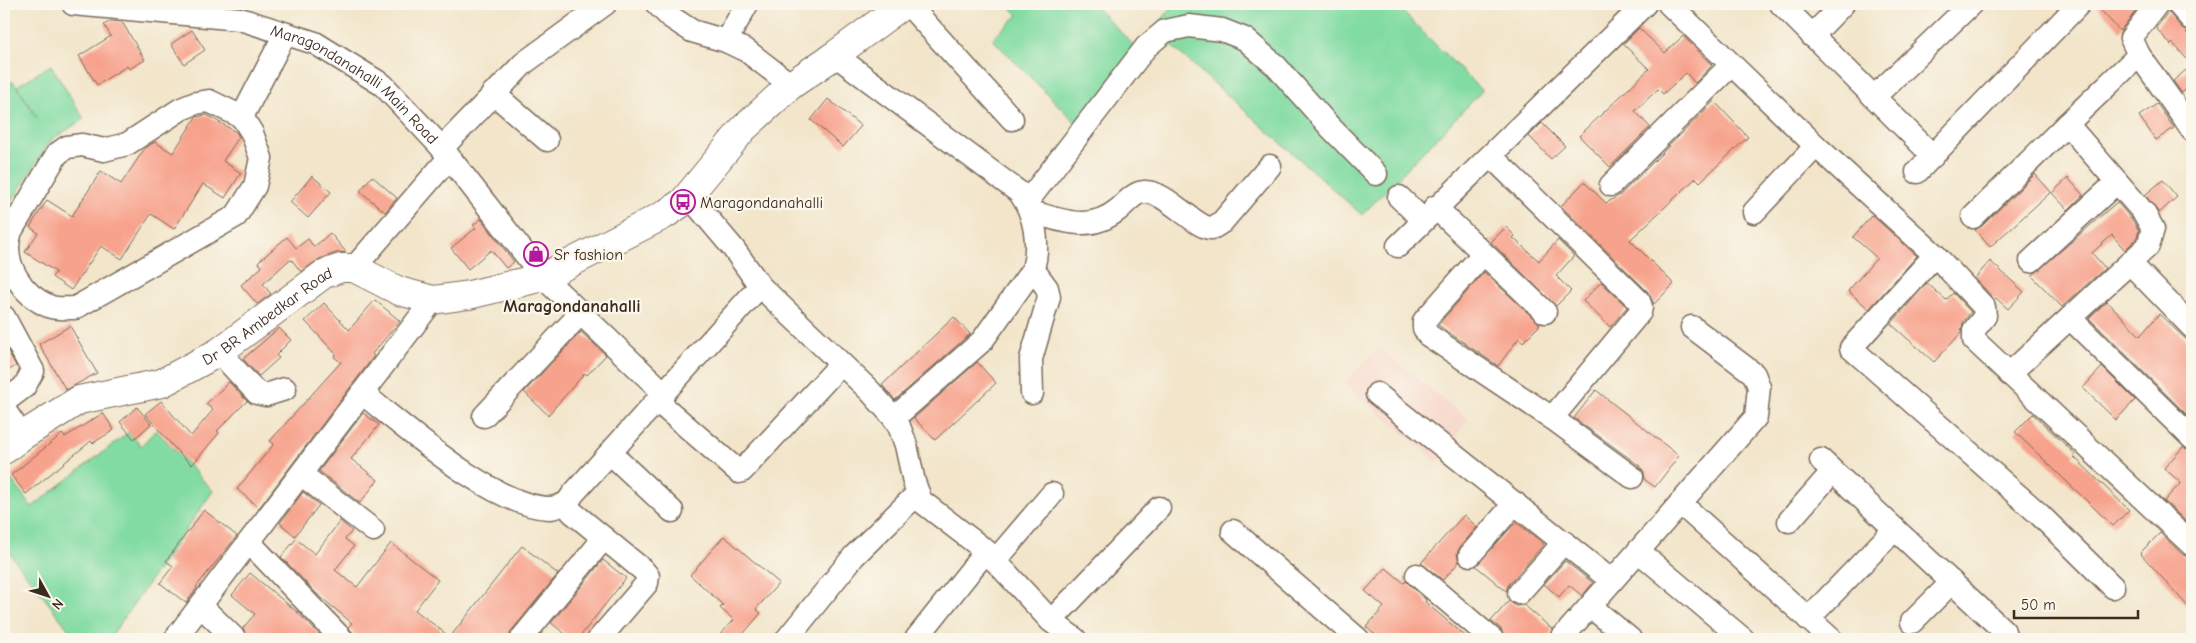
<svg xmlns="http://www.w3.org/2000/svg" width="2196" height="643" viewBox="0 0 2196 643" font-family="'Comic Neue',sans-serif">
<rect width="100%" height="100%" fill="#fbf7ec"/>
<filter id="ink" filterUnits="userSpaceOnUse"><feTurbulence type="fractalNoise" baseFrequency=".02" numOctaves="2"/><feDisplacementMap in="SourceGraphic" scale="10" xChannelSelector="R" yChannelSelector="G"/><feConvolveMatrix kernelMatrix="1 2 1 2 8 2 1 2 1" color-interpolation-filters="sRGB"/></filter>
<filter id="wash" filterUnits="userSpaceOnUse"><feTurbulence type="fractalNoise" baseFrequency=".0096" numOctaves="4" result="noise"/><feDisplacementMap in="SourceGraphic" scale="20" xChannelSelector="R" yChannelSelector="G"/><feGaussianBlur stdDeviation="1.12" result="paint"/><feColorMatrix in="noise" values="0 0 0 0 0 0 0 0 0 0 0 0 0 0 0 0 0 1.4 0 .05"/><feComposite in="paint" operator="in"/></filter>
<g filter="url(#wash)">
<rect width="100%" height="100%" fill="#f2e5ca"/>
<path fill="#f6d1c5" d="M1379 348 1468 419 1438 462 1344 384Z"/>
<path fill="#81dba2" stroke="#5e8260" d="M1007 4H1093L1139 51 1079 126 992 39 1018 15Z
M1174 4H1395L1482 91 1362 215 1154 30Z
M51 65 84 119 51 140 4 213V87L13 81 37 118 17 86Z
M156 430 213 491 109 639H76L4 546V484L11 479 32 507 129 432 141 446Z"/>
<g id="blocks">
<path fill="#f7a28c" d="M2095 4H2141L2120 31Z
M2168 12 2192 39V84L2182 93 2173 81 2192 65 2173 43 2171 45 2156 28Z
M111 21 122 22 145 60 129 69 127 66 97 85 79 56 111 36 104 25Z
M1639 28 1665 53 1683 36 1712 65 1695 83 1686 73 1663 94 1658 89 1635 111 1650 127 1610 167 1579 136 1649 69 1623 44Z
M192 30 205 50 184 64 171 44Z
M828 99 861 126 843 147 811 120Z
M1714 101 1748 137 1700 182 1696 178 1630 240 1674 284 1654 304 1648 292 1561 206 1584 182 1606 203 1620 195Z
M2157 104 2174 128 2156 140 2139 116Z
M207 115 236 132 239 137 223 161 241 173 225 198 203 184 174 229 151 214 122 259 101 246 71 290 52 277 56 272 25 252 38 233 30 227 47 200 72 216 101 171 121 184 145 148 155 142 173 153 196 117Z
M1542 123 1565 146 1551 159 1529 136Z
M2035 174 2051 192 1990 247 1975 230 1982 226Z
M312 176 331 192 308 218 290 202Z
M372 176 397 198 385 212 360 191Z
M2068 178 2083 195 2068 210 2052 193Z
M2163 180 2177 197 2159 213 2145 195Z
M2117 202 2133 221 2139 231 2136 239 2125 250 2112 235 2092 253 2105 268 2062 307 2032 276Z
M1872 215 1917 256 1869 309 1848 291 1877 258 1853 237Z
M481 219 514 262 506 268 491 250 468 269 451 248 476 228 473 225Z
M1506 227 1515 236 1513 238 1539 261 1558 240 1574 256 1556 276 1571 291 1556 306 1491 242Z
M330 233 346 252 336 253 319 259 301 272 292 260 288 261 263 284 271 294 257 304 241 285 262 267 258 262 287 237 296 248 308 239 314 247Z
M1990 261 2024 292 2008 309 1996 298 1994 299 1975 278Z
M1484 272 1539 323V326L1523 342 1519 338 1498 366 1438 325Z
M1601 282 1627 307 1610 327 1583 301Z
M1927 283 1946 300 1953 293 1971 312 1963 322 1961 333 1934 362 1891 324Z
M375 300 400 321 372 354 374 356 259 508 237 489 274 444 270 441 341 362 334 357 336 354 305 321 324 303 349 330Z
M2107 301 2140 336 2159 314 2192 345V420L2089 318Z
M954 317 970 334 895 400 882 385Z
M70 326 97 373 66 390 39 344Z
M279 328 291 340 276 355 279 358 259 376 243 359Z
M581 332 606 355 587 375 585 373 548 415 524 392Z
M4 344 16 366 4 373Z
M977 362 996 383 935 440 914 418Z
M2102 367 2135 400 2116 420 2083 388Z
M229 382 247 401 217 431 219 433 192 465 178 452 145 414 161 401 191 436 213 410 206 404Z
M1596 390 1679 456 1655 487 1645 480 1644 472 1640 466 1574 418Z
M137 407 151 424 134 439 120 422Z
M103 413 114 430 93 443 91 441 26 494 11 475 62 434 65 437Z
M363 413 379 425 351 459 378 480 360 503 319 471Z
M2033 414 2075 454 2073 456 2129 510 2113 526 2015 432Z
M2183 447 2192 451V527L2164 501 2181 483 2164 468Z
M303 492 319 505 295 536 280 523Z
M204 510 237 536 196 587 197 588 186 603 160 583 173 566 166 561Z
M1464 515 1477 527 1460 547 1457 553 1459 562 1443 580 1421 563Z
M340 521 352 531 345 539 354 546 335 570 357 587 391 543 438 580 415 610 450 637 522 546 558 574 512 630 508 639H355V635L348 627 352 623 317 594 281 557 296 539 315 554Z
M1516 522 1544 544 1509 584 1506 591 1476 566Z
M2160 533 2183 555 2192 558V611L2140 553Z
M724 536 779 583 756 609 761 613 739 639H716L734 620 720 608 723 605 690 575Z
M603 560 626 578 578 639H572L551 623Z
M1565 561 1593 583 1582 596 1569 585 1559 597 1544 584Z
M1386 568 1404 583 1406 581 1426 600 1425 602 1469 639H1380L1366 627 1384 607 1365 591Z
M250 573 297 612 324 639H248L243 628 255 614 232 595Z
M1509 601 1516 606 1524 605 1552 629 1548 639H1505L1501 629 1491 621Z"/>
</g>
</g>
<g filter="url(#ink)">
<use href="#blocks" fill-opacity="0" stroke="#7b6b5a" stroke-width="1"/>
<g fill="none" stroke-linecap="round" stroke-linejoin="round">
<defs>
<g id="minor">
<path id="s1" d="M73 4 240 19 315 43 383 85 442 148 543 277 664 393"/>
<path d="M657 4 669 16 692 31 726 41 747 51 791 85"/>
<path d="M908 4 1012 119"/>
<path d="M1669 4 1816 146 1935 255 1984 307 1985 316 1974 330V340L2192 545"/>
<path d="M1781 4 1874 97 1971 4"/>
<path d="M2157 4 2131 38 2139 55 2192 130"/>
<path d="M2178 4 2192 20"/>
<path d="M1812 36 1843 4"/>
<path d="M726 41 747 4"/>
<path d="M835 55 1020 193C1035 214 1040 245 1033 269L982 341 894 418"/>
<path d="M493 93 547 140"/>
<path d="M1874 97 1933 156"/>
<path d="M209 101 242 117 252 133 261 158 255 186 236 216 75 308C67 308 58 309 51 307 22 296 0 262 11 231L57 154 67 147 82 145 104 150 127 144 181 109 196 103Z"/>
<path d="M242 117 285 34"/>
<path d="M442 148 524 63 605 4"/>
<path d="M1491 156 1639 301 1641 307 1640 312 1552 418"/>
<path d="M1917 172 2079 4"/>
<path d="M1611 185 1731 65"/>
<path d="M689 196 733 248 760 286 870 391 894 418 899 426 906 445 914 482 921 501 986 551 1051 621 1075 639"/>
<path d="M1399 197 1423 220"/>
<path d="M1027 202 1146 47 1165 31 1189 26 1222 30 1245 39 1276 66 1330 127 1376 174"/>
<path d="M1435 207 1545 312"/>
<path d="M1032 212C1064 221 1090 233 1119 209 1126 203 1135 192 1144 192 1166 190 1195 229 1212 228 1215 227 1219 224 1222 222L1270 166"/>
<path d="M1754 212 1816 146"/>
<path d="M1973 217 2067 124 2139 55"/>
<path d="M1398 246 1645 4"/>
<path d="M1483 254 1424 321V328L1428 335 1552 418 1632 477"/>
<path d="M1935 255 1851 348 2039 514 2113 587"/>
<path d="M2031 261 2117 182"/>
<path d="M2130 263 2192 327"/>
<path d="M354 268 449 158"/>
<path d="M4 317 33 371 24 387 4 402"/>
<path d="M2070 318 2192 438"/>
<path d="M219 352 257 393 266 395 285 389"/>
<path d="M2009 374 2148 246 2153 229 2144 213 2067 124"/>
<path d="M362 393C405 427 494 507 549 508 555 508 562 505 567 503"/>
<path d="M1032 393 1031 359 1049 297 1047 288 1033 269"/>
<path d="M1377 394 1612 581"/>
<path d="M657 401 739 472 742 471 841 364"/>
<path d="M4 409 22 436"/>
<path d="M484 416 581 313"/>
<path d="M610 453 672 511"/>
<path d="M1821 460 2004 631 2005 639"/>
<path d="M301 474 373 530"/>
<path d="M1680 503 1831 639"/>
<path d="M1789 521 1833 471"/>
<path d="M1233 531 1358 639"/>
<path d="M249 542 342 639"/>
<path d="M1638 551 1743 639"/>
<path d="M1470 555 1515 503"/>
<path d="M995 561 1052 494"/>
<path d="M1417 575 1492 639"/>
<path d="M1519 593 1564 542"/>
<path d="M201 606 235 639"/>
<path d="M1590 606 1630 639"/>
<path d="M1808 619 1895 529"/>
<path d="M1051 621 1159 508"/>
<path d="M1912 622 1952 582"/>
<path d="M522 638 604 538"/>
<path d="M175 639 433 300"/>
<path d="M599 639 647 583 648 576 643 570 572 512 567 503 573 494 760 286"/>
<path d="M787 639 854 556 918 493"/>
<path d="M916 639 986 551"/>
<path d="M1561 639 1756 417 1759 387 1754 374 1692 327"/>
</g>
<g id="major">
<path id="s2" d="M4 450 22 436 79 400 162 383 219 352 324 274 341 268H354L399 291 433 300 469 295 543 277 664 215 683 202 743 129 791 85 835 55 904 4"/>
</g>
</defs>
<use href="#minor" stroke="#7b6b5a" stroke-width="25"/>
<use href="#major" stroke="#7b6b5a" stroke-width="30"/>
<use href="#minor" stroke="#fff" stroke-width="22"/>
<use href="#major" stroke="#fff" stroke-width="28"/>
</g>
</g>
<defs>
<symbol id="bus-ring" viewBox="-11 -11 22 22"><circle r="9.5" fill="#fbf7ec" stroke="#b5179e" stroke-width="1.5"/><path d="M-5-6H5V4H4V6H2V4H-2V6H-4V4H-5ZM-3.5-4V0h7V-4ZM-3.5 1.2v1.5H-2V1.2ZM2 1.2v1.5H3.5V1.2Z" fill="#b5179e"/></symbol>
<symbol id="shop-ring" viewBox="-11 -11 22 22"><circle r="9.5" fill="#fbf7ec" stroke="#b5179e" stroke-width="1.5"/><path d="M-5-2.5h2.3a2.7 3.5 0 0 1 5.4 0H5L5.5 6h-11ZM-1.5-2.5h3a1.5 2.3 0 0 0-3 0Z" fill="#b5179e"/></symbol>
</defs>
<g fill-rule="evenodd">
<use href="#bus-ring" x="669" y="188" width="28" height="28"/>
<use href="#shop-ring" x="522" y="240" width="28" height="28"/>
</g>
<g text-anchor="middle" stroke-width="4.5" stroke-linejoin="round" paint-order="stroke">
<g font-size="16" fill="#3b2a1e" stroke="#fbf7ec">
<text dy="6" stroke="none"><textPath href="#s1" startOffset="302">Maragondanahalli Main Road</textPath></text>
<text dy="6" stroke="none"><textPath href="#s2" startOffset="300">Dr BR Ambedkar Road</textPath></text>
</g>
<g font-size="16" fill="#3b2a1e" stroke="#fbf7ec" text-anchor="start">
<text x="700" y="208">Maragondanahalli</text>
<text x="554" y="260">Sr fashion</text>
</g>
<g font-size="18" font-weight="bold" fill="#3b2a1e" stroke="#fbf7ec">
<text x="572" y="312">Maragondanahalli</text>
</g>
</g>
<rect width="2196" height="643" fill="none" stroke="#fbf7ec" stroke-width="20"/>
<g transform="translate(48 596) rotate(130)" stroke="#fbf7ec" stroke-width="4" paint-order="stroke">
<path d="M0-4L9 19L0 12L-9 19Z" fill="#3b2a1e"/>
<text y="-8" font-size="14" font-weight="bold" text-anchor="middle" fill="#3b2a1e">N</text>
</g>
<path d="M2014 610v8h124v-8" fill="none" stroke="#3b2a1e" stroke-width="2.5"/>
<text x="2021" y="610" font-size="15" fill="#3b2a1e" stroke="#fbf7ec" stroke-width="4" paint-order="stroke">50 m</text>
</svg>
